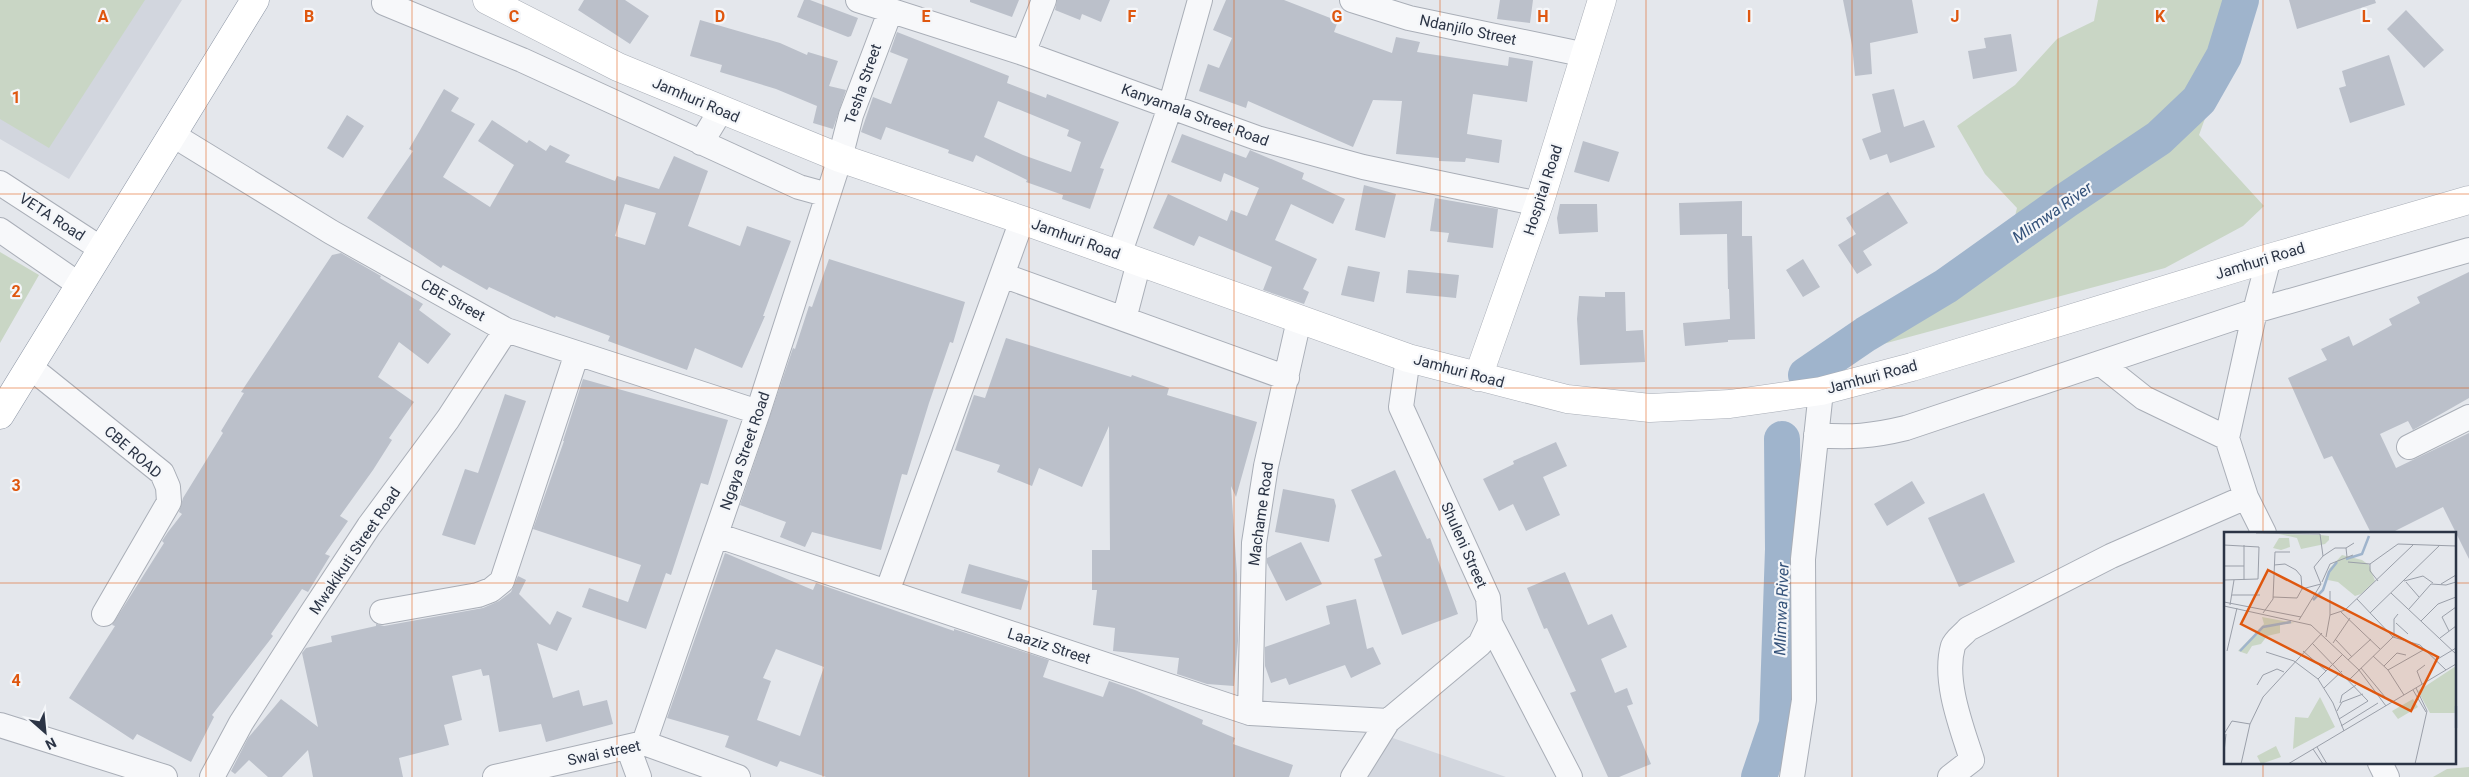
<svg xmlns="http://www.w3.org/2000/svg" width="2469" height="777" viewBox="0 0 2469 777" font-family="Roboto,sans-serif">
<rect width="100%" height="100%" fill="#e4e7ec"/>
<path fill="#d2d6de" d="M0 0H182L69 179 0 139Z
M1384 735 1506 777H1368Z"/>
<path fill="#c9d6c5" d="M0 0H145L49 148 0 119Z
M2098 0H2248L2199 135 2264 206 2243 226 2165 268 1883 344 1824 354 1854 331 1942 279 2012 229 2017 208 1985 174 1957 126 2015 85 2057 39 2094 21Z
M0 252 39 275 0 343Z
M2469 767V777H2433L2447 769Z"/>
<g fill="none" stroke-linecap="round" stroke-linejoin="round">
<path stroke="#9fb4cc" stroke-width="36" d="M1806 375 1866 334 1946 286 2065 201 2159 138 2199 100 2224 56 2241 0
M1759 777 1777 724 1783 549 1782 439"/>
</g>
<path fill="#bbc0ca" fill-rule="evenodd" d="M584 0H625L649 16 630 44 578 10Z
M804 0H810L858 18 851 36 848 37 797 17Z
M970 0H1019L1012 17 970 2Z
M1057 0H1110L1101 22 1082 14 1080 20 1055 10Z
M1226 0H1284L1338 21 1334 32 1392 53 1396 37 1420 42 1417 52 1508 66 1509 57 1533 61 1527 102 1473 94 1467 134 1502 140 1499 163 1466 158 1465 162 1439 161V158L1396 154 1402 101 1373 100 1353 147 1248 101 1246 108 1199 91 1208 64 1219 68 1232 38 1213 30Z
M1500 0H1533L1530 23 1497 19Z
M1843 0H1912L1918 33 1870 43 1872 74 1855 76 1852 45Z
M2289 0H2375L2376 3 2297 29Z
M2406 10 2444 50 2424 68 2387 29Z
M700 20 780 43 807 55 808 52 838 61 829 86 846 90 833 129 813 123 817 106 776 89 720 72 722 65 690 56Z
M897 32 1009 76 1007 83 1046 98 1047 94 1119 122 1100 168 1104 169 1090 209 1062 199 1063 195 1026 182 1027 180 976 155 973 162 948 153 949 150 886 127 881 140 861 132 873 97 891 104 908 59 890 52ZM998 101 1069 130 1067 136 1081 142 1071 172 1023 155 984 137Z
M2011 34 2017 71 1973 79 1968 51 1986 48 1984 38Z
M2389 55 2405 105 2350 123 2339 88 2346 86 2342 71Z
M444 89 459 98 451 111 475 124 443 177 490 207 514 165 478 141 492 120 527 143 529 140 546 151 550 145 570 155 565 162 615 181 617 176 659 189 674 156 708 171 688 226 740 246 747 226 791 241 763 316H765L742 368 695 348 687 370 608 341 610 336 556 316 555 318 489 287 487 290 443 265 441 268 367 218 413 151 409 149ZM625 204 656 213 645 245 615 236Z
M1894 89 1904 127 1924 120 1935 147 1890 163 1887 154 1870 160 1862 139 1881 132 1872 94Z
M347 115 364 126 343 158 327 148Z
M1182 134 1246 158 1250 150 1252 151 1304 173 1302 179 1345 199 1333 224 1291 204 1275 240 1317 259 1303 289 1309 292 1304 304 1263 290 1272 267 1199 236 1194 246 1153 228 1168 194 1227 221 1231 210 1247 216 1259 188 1224 173 1221 182 1171 162Z
M1583 141 1619 152 1609 182 1574 172Z
M1364 185 1396 194 1385 238 1355 230Z
M1888 192 1908 223 1863 251 1872 265 1857 274 1838 245 1856 234 1846 218Z
M1435 198 1498 209 1493 248 1447 242 1449 233 1430 231Z
M1742 201V236H1752L1755 339 1728 340V342L1685 346 1683 323 1730 319 1729 289H1728L1727 234 1680 235 1679 203Z
M1560 204H1597L1598 232 1559 234 1557 218Z
M341 253 381 276 380 278 423 304 419 310 451 334 428 364 399 342 378 377 414 402 389 438 392 440 373 470 340 516 348 521 325 554 330 556 308 592 302 589 271 634 273 636 212 715 214 717 191 762 137 734 133 740 69 698 115 626 112 625 164 543 162 541 168 532 182 514 179 512 183 498 223 433 221 431 244 393 241 392 332 255Z
M829 259 965 302 953 343 950 342 929 403 907 475 902 474 881 550 812 532 805 547 780 537 786 522 740 505 793 348 795 349 809 306 812 307Z
M1803 259 1820 287 1803 297 1786 270Z
M1348 266 1380 272 1374 302 1341 295Z
M1408 270 1459 275 1456 298 1406 293Z
M2469 272V398L2413 430 2408 421 2380 434 2396 468 2469 433V559L2443 507 2391 533H2371L2332 456 2324 459 2288 378 2327 360 2321 349 2349 336 2353 346 2392 325 2389 319 2420 303 2417 297Z
M1605 292H1625L1626 331 1643 330 1645 362 1580 365 1577 319 1579 296 1605 297Z
M1006 338 1131 377 1132 375 1169 388 1167 395 1257 422 1236 497 1231 486 1237 574 1238 641 1234 686 1207 684 1177 674 1179 658 1113 651 1115 628 1093 625 1097 590H1092V550H1110L1109 426 1082 487 1039 468 1032 486 997 472 1000 465 955 450 974 395 985 398Z
M583 379 728 420 708 485 701 483 671 575 666 573 646 629 582 607 589 588 628 602 641 565 533 529 564 441H563Z
M505 394 526 401 475 545 442 535 465 469 478 473Z
M1556 442 1567 466 1543 477 1560 515 1526 531 1513 504 1499 511 1483 479 1514 464 1513 461Z
M1395 470 1427 539 1430 538 1458 614 1402 635 1374 559 1382 556 1351 490Z
M1912 481 1925 503 1887 526 1874 504Z
M1283 489 1334 499 1336 506 1329 542 1275 532Z
M1984 493 2015 562 1959 587 1928 518Z
M1301 542 1322 584 1286 601 1267 563V558Z
M725 553 813 590 816 583 954 631V629L1049 660 1043 677 1103 697 1109 681 1135 690 1203 720 1202 724 1235 738 1233 744 1293 765 1289 777H826L780 761 777 767 725 747 729 736 667 718ZM776 649 824 667 800 736 757 720 771 681 763 678Z
M969 564 1029 581 1021 610 961 593Z
M1565 572 1588 625 1612 614 1627 647 1601 659 1615 693 1627 688 1633 704 1627 706 1651 764 1619 777H1608L1570 693 1576 691 1547 628 1544 629 1527 588Z
M518 576 526 580 519 594 550 625 557 611 572 618 557 651 537 643 553 698 579 690 583 706 607 700 613 724 546 742 541 724 499 732 489 675 483 676 481 669 452 676 462 720 444 725 449 745 399 758 403 777H313L308 750 282 777H268L249 760 235 774 231 771 248 738 281 699 318 727 302 653 306 648 332 642 331 636 376 626V624L384 626 483 608 499 601 511 592Z
M1356 599 1367 649 1373 647 1381 664 1351 678 1345 665 1289 685 1286 678 1271 683 1265 666V647L1330 624 1326 606Z"/>
<g fill="none" stroke-linecap="round" stroke-linejoin="round">
<defs>
<path id="street" d="M858 0 1023 53 1257 138 1363 167 1539 204
M1352 0 1409 18 1586 55
M384 3 522 60 799 187 828 195
M1023 53 1044 0
M173 135 331 232 506 330 758 412
M701 143 721 110
M0 183 103 250
M0 230 81 286
M1119 255 1170 107 1200 0
M1002 275 1287 378
M1124 319 1139 262
M2100 363 2144 398 2227 438
M30 367 162 473 168 487 169 502 104 614
M1816 435C1850 438 1873 436 1906 428L2255 311 2469 250
M2409 447 2469 417
M2264 533 2246 497 2227 438 2255 311 2269 258
M716 535 1250 713 1388 721
M887 592 1022 220
M382 612 478 595 491 590 502 581 577 353
M1490 623 1570 777
M1250 713 1254 543 1266 466 1299 320
M0 725 165 777
M644 743 758 412 840 158 851 115 890 12
M628 747 639 777
M2380 763 2387 777
M212 777 241 723 311 614 369 526 448 419 506 330
M495 777 644 743 738 777
M1353 777 1388 721 1480 644 1490 623 1488 598 1401 407 1408 358
M1792 777 1804 700 1803 559 1821 391
M1950 777 1972 760C1962 728 1943 681 1953 646 1955 640 1964 634 1968 629L2111 556 2246 497"/>
<path id="secondary" d="M487 0 618 67 840 158 1022 220 1408 358 1567 399 1650 408 1730 404 1821 391 1912 367 2269 258 2469 200
M1478 377 1539 204 1602 0"/>
<path id="highway" d="M0 415 255 0"/>
</defs>
<use href="#street" stroke="#a9aeb7" stroke-width="26"/>
<use href="#secondary" stroke="#a9aeb7" stroke-width="29"/>
<use href="#highway" stroke="#8b94a3" stroke-width="29"/>
<use href="#street" stroke="#f7f8fa" stroke-width="24"/>
<use href="#secondary" stroke="#fff" stroke-width="28"/>
<use href="#highway" stroke="#fff" stroke-width="28"/>
</g>
<path fill="none" stroke="#df570f" stroke-width="1" stroke-opacity="0.55" d="M206 0V777M412 0V777M617 0V777M823 0V777M1029 0V777M1234 0V777M1440 0V777M1646 0V777M1852 0V777M2058 0V777M2263 0V533M0 194H2469M0 388H2469M0 583H2225M2455 583H2469M2263 763V777"/>
<g text-anchor="middle" stroke-width="4.5" stroke-linejoin="round" paint-order="stroke">
<g font-size="15" fill="#2b3445" stroke="#f4f6f9">
<text transform="translate(1468 30) rotate(12)" y="5">Ndanjílo Street</text>
<text transform="translate(863 84) rotate(-71)" y="5">Tesha Street</text>
<text transform="translate(696 100) rotate(23)" y="5">Jamhuri Road</text>
<text transform="translate(1195 115) rotate(20)" y="5">Kanyamala Street Road</text>
<text transform="translate(1543 190) rotate(-72)" y="5">Hospital Road</text>
<text transform="translate(52 217) rotate(33)" y="5">VETA Road</text>
<text transform="translate(1076 239) rotate(20)" y="5">Jamhuri Road</text>
<text transform="translate(2260 261) rotate(-17)" y="5">Jamhuri Road</text>
<text transform="translate(453 300) rotate(29)" y="5">CBE Street</text>
<text transform="translate(1459 371) rotate(15)" y="5">Jamhuri Road</text>
<text transform="translate(1872 377) rotate(-15)" y="5">Jamhuri Road</text>
<text transform="translate(745 451) rotate(-71)" y="5">Ngaya Street Road</text>
<text transform="translate(133 452) rotate(41)" y="5">CBE ROAD</text>
<text transform="translate(1261 514) rotate(-82)" y="5">Machame Road</text>
<text transform="translate(1464 545) rotate(66)" y="5">Shuleni Street</text>
<text transform="translate(355 551) rotate(-56)" y="5">Mwakikuti Street Road</text>
<text transform="translate(1049 646) rotate(18)" y="5">Laaziz Street</text>
<text transform="translate(604 753) rotate(-12)" y="5">Swai street</text>
</g>
<g font-size="16" font-style="italic" fill="#34527a" stroke="#f4f6f9">
<text transform="translate(2052 212) rotate(-35)" y="6">Mlimwa River</text>
<text transform="translate(1781 609) rotate(-88)" y="6">Mlimwa River</text>
</g>
</g>
<g transform="translate(2224 532)">
<rect width="232" height="232" fill="#e4e7ec"/>
<path d="M55 2 97 3 105 4V8L101 12 77 17 73 6ZM55 6H65L66 15 57 18 49 16ZM118 23 138 28 145 33 151 49 137 62 131 64 114 50 104 48 105 37ZM38 85 71 91 56 92V101L43 104 37 112 28 114 23 122 14 119 40 92ZM232 134V181H206L194 159ZM96 165 111 195 69 217 71 185 84 186ZM189 167 194 175 174 187 168 179ZM52 214 57 225 37 232 33 224Z" fill="#c9d6c5"/>
<path fill="none" stroke="#9fb4cc" stroke-width="2.5" d="M122 27 138 22 145 4M89 68 99 58 105 40 113 30M16 119 39 95 67 90M232 174V196"/>
<path fill="none" stroke="#9a9fa9" stroke-width="1" d="M32 1 96 2 99 24 90 35 97 52 75 88M0 13 35 15 34 47 0 48M99 24 111 16H122M123 25 122 16 130 11M124 30 146 32 174 12 232 14M146 32V39L154 49M50 33 61 32 72 38 77 44 78 57M0 34H20M20 48V13M180 49 199 44 209 51M98 50 106 32 129 23M182 50 195 65M217 52 232 43M106 59V83M167 61 232 122M8 63H36M49 65 73 66 78 57 97 52M133 67 169 105 196 113 222 138M0 70 77 85M6 73 10 48M0 74 87 93 135 138 162 174M185 77 207 52 222 53 232 50M117 80 156 117M39 81 49 67 51 20H66M146 81 216 13M197 89 214 72 232 65M172 91 184 102M225 99 218 85 232 75M102 105 106 83 121 78 189 13M170 105V87L174 82M216 106 232 94M111 107 128 125M88 111 144 169 115 187M109 111 126 86M3 119 13 76M79 119 102 139M42 120 70 129M149 124 164 138 180 163M124 128 147 107M212 128 232 116M70 129 94 147 109 171 120 199M160 134 173 121 182 123M137 136 161 165M164 138 201 117M94 147 119 122M126 147 169 105M198 152 193 139 201 133M33 153 39 143 53 137 60 140M100 156 118 139M189 158 202 180M116 171 118 163 132 153M113 179 118 170 139 162M117 194 154 171M0 202 8 189 26 192M93 215 103 232M89 217 99 232M0 220 2 202M17 232 26 192 39 165 98 101M64 232 232 132M191 232 203 179 192 156"/>
<path fill="#df570f" fill-opacity="0.15" stroke="#df570f" stroke-width="2.5" d="M44 38 214 125 187 179 17 92Z"/>
<rect width="232" height="232" fill="none" stroke="#2b3445" stroke-width="2.5"/>
</g>
<g font-size="16" text-anchor="middle" font-weight="bold" fill="#df570f" stroke="#f4f6f9" stroke-width="4.5" stroke-linejoin="round" paint-order="stroke">
<text x="103" y="22">A</text>
<text x="309" y="22">B</text>
<text x="514" y="22">C</text>
<text x="720" y="22">D</text>
<text x="926" y="22">E</text>
<text x="1132" y="22">F</text>
<text x="1337" y="22">G</text>
<text x="1543" y="22">H</text>
<text x="1749" y="22">I</text>
<text x="1955" y="22">J</text>
<text x="2160" y="22">K</text>
<text x="2366" y="22">L</text>
<text x="16" y="103">1</text>
<text x="16" y="297">2</text>
<text x="16" y="491">3</text>
<text x="16" y="686">4</text>
</g>
<g transform="translate(45 732) rotate(153)" stroke="#f4f6f9" stroke-width="4" paint-order="stroke">
<path d="M0-4L9 19L0 12L-9 19Z" fill="#2b3445"/>
<text y="-8" font-size="14" font-weight="bold" text-anchor="middle" fill="#2b3445">N</text>
</g>
</svg>
